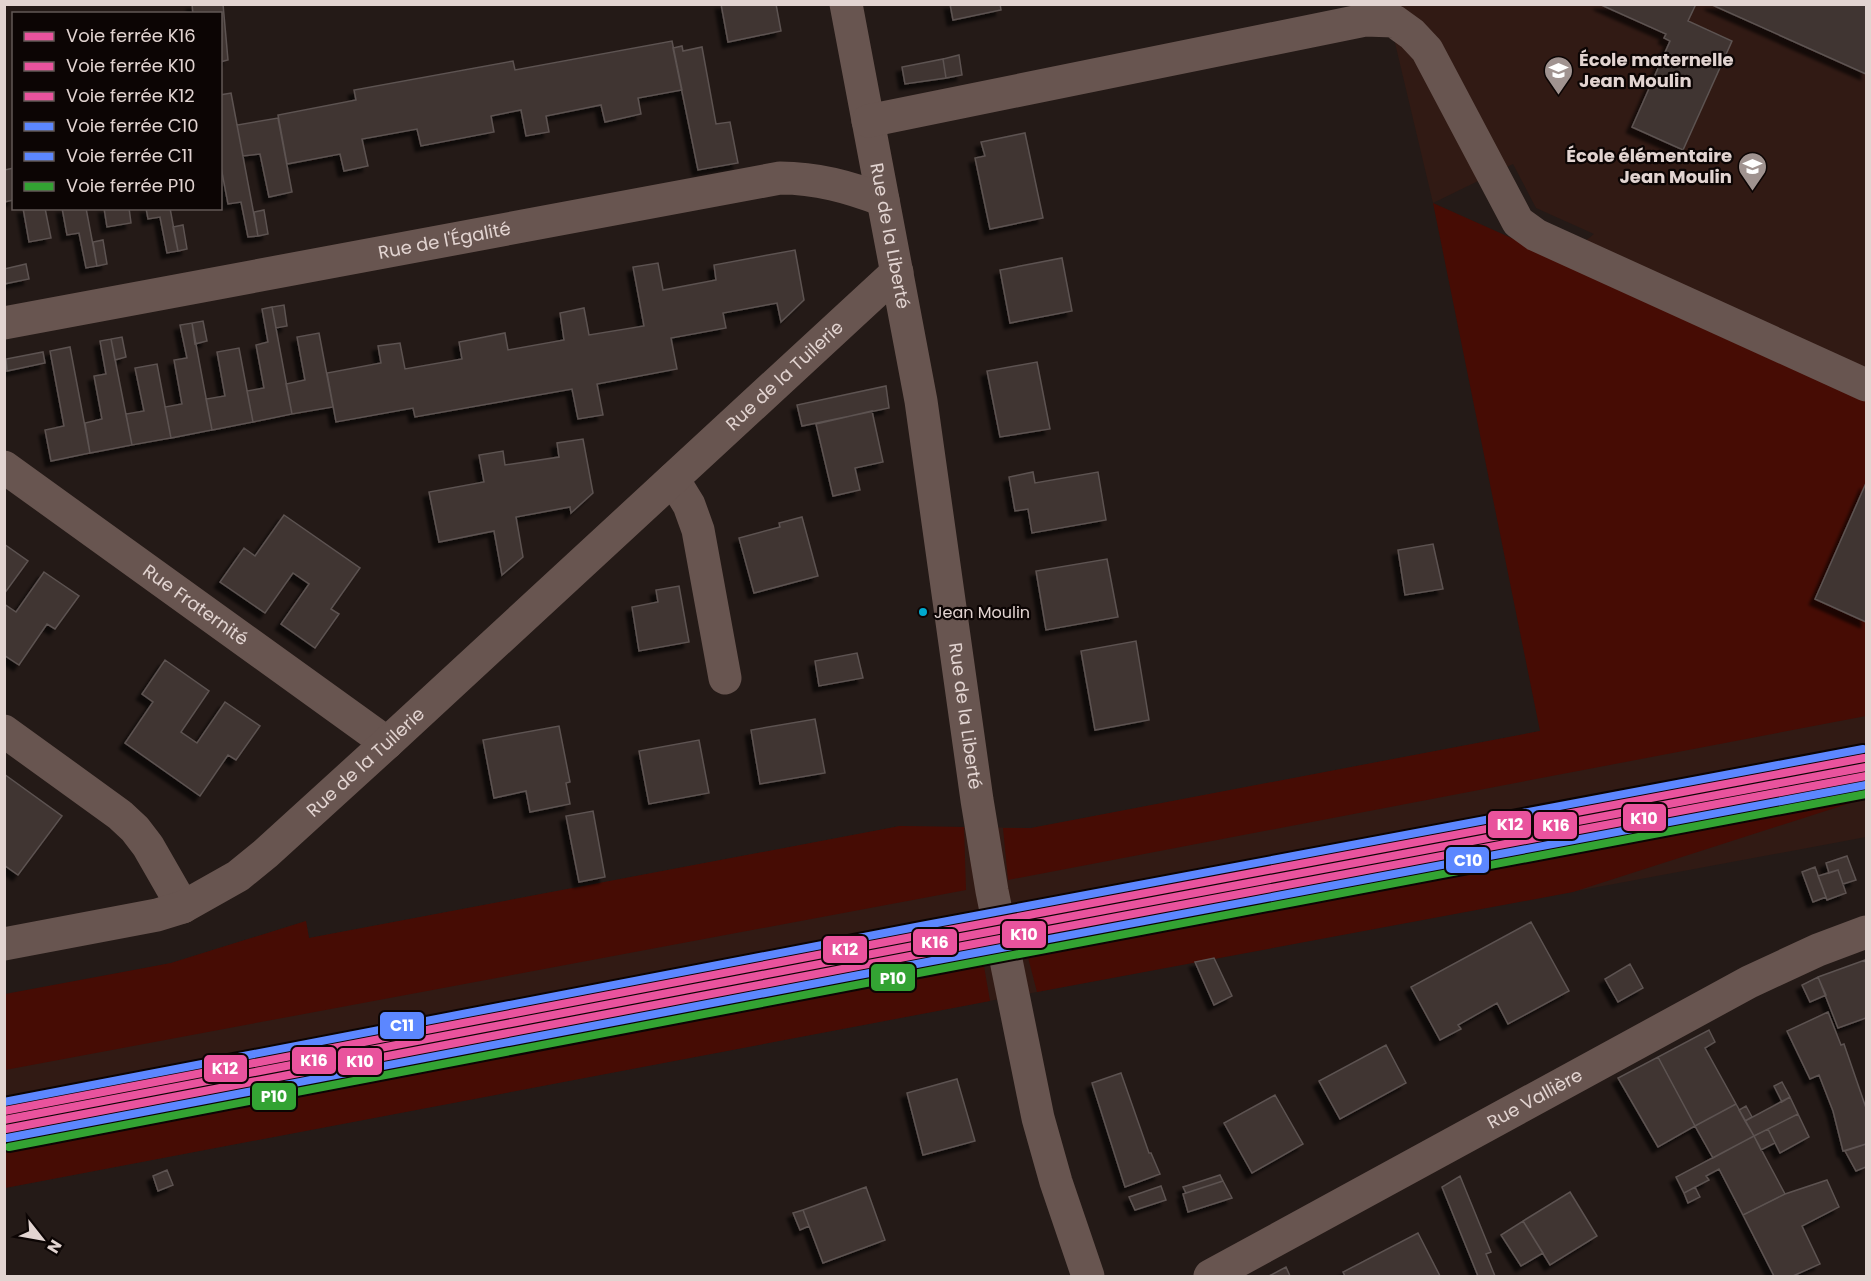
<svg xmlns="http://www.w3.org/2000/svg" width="1871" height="1281" viewBox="0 0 1871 1281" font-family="Poppins,sans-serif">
<defs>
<filter id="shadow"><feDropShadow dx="-5.5" dy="5.5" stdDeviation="1.5" flood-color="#0009"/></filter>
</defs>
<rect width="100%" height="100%" fill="#241a17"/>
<path fill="#311a14" d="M1386 5H1866V368L1584 242 1594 234 1536 208 1513 164 1433 203Z
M1866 669V837L1195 962 5 1188V996L171 963 306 921 309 938 900 826 1031 828Z"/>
<path fill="#460c04" d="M1433 203 1866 396V716L1008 880 1003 828H1031L1540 731Z
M1866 777V798L1573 892 1037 992 1023 938Z
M900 826 964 827 966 890 5 1070V994L171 963 306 921 309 938Z
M981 949 990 1001 5 1188V1133Z"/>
<path fill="#3f3533" stroke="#5d5351" stroke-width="1.5" filter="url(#shadow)" d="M192 4H223L228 60 220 62V14H193Z
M721 4H776L781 31 728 42Z
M950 4H1000L1001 10 953 20Z
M1599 4H1696L1688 21 1732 41 1683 150 1632 127 1670 41 1664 38 1666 34Z
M1710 4H1866V74Z
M672 41 682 90 638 98 641 114 605 122 601 105 546 116 549 132 526 136 521 110 491 116 494 132 421 146 417 129 362 139 368 166 344 171 340 154 287 164 278 115 356 100 354 90 513 61 515 70Z
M682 46 683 51 702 47 716 124 730 122 738 163 698 170 673 48Z
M959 55 962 75 946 78 943 59Z
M943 59 946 78 905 84 902 67Z
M231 93 258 236 248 237 241 202 228 204 220 162V95Z
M278 118 292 192 269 197 260 154 243 156 237 125Z
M1025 133 1043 218 990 229 975 158 985 156 981 142Z
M14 168V200L4 202V170Z
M23 208H45L51 238 29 242Z
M62 208H86L97 266 86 268 79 233 67 235Z
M104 208H129L131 223 107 227Z
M146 208H170L178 251 167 253 160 217 148 219Z
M264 210 268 234 258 236 254 212Z
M183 225 187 249 178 251 173 227Z
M103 240 107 264 97 266 93 242Z
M795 250 804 300 781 322 777 303 723 313 726 328 671 338 677 369 597 384 603 415 578 419 572 389 415 417 413 408 336 422 327 373 381 363 378 346 400 343 405 369 462 359 459 342 505 333 508 350 564 340 560 313 584 308 589 335 644 326 633 267 658 263 663 290 716 280 714 265Z
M1062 258 1072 311 1010 323 1000 270Z
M26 264 29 279 4 284V269Z
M284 305 287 326 276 328 272 307Z
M272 307 292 414 253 422 247 391 264 388 256 345 268 342 262 309Z
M203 321 207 341 195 344 192 323Z
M192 323 212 430 171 438 165 407 182 404 174 360 187 358 180 325Z
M319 333 333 407 292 414 286 384 305 380 297 337Z
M122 337 126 357 115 360 111 339Z
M111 339 132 445 90 453 85 423 102 419 94 376 106 374 100 341Z
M70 347 90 453 51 461 45 430 64 426 50 351Z
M239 348 253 422 212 430 206 399 225 396 217 352Z
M43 352 45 363 7 371 6 359Z
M1037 362 1050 429 1000 437 987 371Z
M157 364 171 438 132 445 126 414 144 411 135 368Z
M886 386 889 408 802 426 797 405Z
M872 411 883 462 855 468 860 490 833 496 816 424Z
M583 439 593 493 571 513 570 507 516 517 523 557 502 575 494 531 439 542 429 492 484 482 479 455 503 451 505 465 559 457 557 443Z
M1033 472 1035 483 1098 472 1106 520 1032 533 1028 509 1015 511 1009 477Z
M1866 483V622L1815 599Z
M284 515 360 568 331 609 339 614 315 648 281 624 309 584 293 573 265 613 220 582 244 548 255 556Z
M802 517 818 576 754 593 739 538 780 527 779 523Z
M4 544 28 561 4 594Z
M1433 544 1443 589 1405 595 1398 550Z
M1107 559 1118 617 1046 630 1036 571Z
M44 572 79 596 55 629 47 624 19 665 4 655V604L16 612Z
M679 586 689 642 639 651 632 607 658 602 656 590Z
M1136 641 1149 720 1095 730 1081 651Z
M857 653 863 678 819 686 815 661Z
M165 660 209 691 181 732 197 743 225 702 260 726 236 760 228 755 200 796 125 743 153 702 142 694Z
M815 719 825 773 760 784 751 730Z
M559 726 570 782 566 783 570 804 530 812 526 791 494 798 483 740Z
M699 740 709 793 649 804 639 751Z
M4 774 62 816 18 875 4 865Z
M593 811 605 877 579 882 566 816Z
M1847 856 1856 880 1843 884 1838 870 1829 873 1826 863Z
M1815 867 1826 897 1813 902 1802 872Z
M1838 870 1846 893 1827 900 1818 876Z
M1531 922 1569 991 1508 1024 1497 1003 1458 1025 1461 1029 1440 1040 1411 987Z
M1214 958 1232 996 1214 1005 1195 962Z
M1865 960 1866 964V1018L1838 1028 1818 977Z
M1630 964 1643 988 1618 1002 1605 979Z
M1818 977 1826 995 1810 1002 1802 985Z
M1828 1012 1841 1045 1844 1044 1866 1108V1144L1843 1151 1833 1111 1819 1075 1810 1079 1787 1031Z
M1709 1030 1715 1042 1705 1048 1736 1104 1695 1126 1658 1057Z
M1386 1045 1406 1083 1340 1119 1319 1081Z
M1658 1057 1695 1126 1658 1147 1618 1078Z
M1121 1073 1149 1153H1151L1160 1174 1125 1187 1092 1083Z
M957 1079 975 1141 923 1155 907 1093Z
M1782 1082 1790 1097 1782 1102 1774 1086Z
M1275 1095 1303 1144 1252 1173 1224 1123Z
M1790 1097 1798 1114 1754 1136 1745 1121Z
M1736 1104 1754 1136 1713 1158 1695 1126Z
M1746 1106 1752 1117 1745 1121 1739 1110Z
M1798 1114 1809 1137 1780 1153 1768 1129Z
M1768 1129 1775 1143 1761 1150 1754 1136Z
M1754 1136 1785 1194 1743 1215 1719 1169 1706 1176 1709 1180 1684 1193 1676 1177Z
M1866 1144V1167L1856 1171 1845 1151Z
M167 1170 173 1185 158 1191 153 1176Z
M1220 1175 1223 1181 1186 1193 1183 1187Z
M1460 1176 1491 1252 1486 1254 1495 1276H1478L1442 1187Z
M1827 1180 1839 1207 1802 1226 1820 1264 1793 1276H1774L1743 1215 1785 1194Z
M1223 1181 1232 1198 1188 1212 1183 1194Z
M1161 1186 1166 1200 1135 1210 1129 1197Z
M866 1187 885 1240 823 1263 803 1210Z
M1695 1187 1700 1197 1688 1203 1684 1193Z
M1570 1192 1597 1236 1550 1265 1523 1221Z
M803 1210 809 1226 800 1230 793 1213Z
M1523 1221 1543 1253 1521 1266 1501 1235Z
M1418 1233 1440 1276H1345L1343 1272Z
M1286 1267 1290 1276H1269Z"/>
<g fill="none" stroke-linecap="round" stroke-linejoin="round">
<g stroke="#685550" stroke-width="33">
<path id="s1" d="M846 4 921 401 977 800 992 891 1038 1118 1056 1182 1088 1276"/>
<path d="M868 121 1365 20 1394 21 1412 34 1427 50 1518 222 1536 235 1866 385"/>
<path id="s2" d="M4 323 780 178C817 178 849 187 883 200"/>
<path id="s3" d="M4 467 387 743"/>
<path d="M673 479 689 505 698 530 725 678"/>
<path d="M4 731 120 815 135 829 148 846 183 907"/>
<path id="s4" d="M4 944 157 915 183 907 238 876 265 854 387 743 897 272"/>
<path id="s5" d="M1210 1276 1749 982 1818 950 1866 932"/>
</g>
<defs>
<path id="rail-1" d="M4 1120 924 944 1866 767"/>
<path id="rail-2" d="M6 1129 926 953 1866 776"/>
<path id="rail-3" d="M4 1111 922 935 1864 758"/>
<path id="rail-4" d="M7 1138 927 962 1866 785"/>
<path id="rail-5" d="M4 1102 921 926 1863 749"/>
<path id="rail-6" d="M9 1147 929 971 1866 794"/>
</defs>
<use href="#rail-1" stroke="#0c0504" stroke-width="12"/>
<use href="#rail-2" stroke="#0c0504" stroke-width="12"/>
<use href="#rail-3" stroke="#0c0504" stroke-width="12"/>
<use href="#rail-4" stroke="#0c0504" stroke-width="12"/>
<use href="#rail-5" stroke="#0c0504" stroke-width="12"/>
<use href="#rail-6" stroke="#0c0504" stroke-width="12"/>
<use href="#rail-1" stroke="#e9539d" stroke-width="8"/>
<use href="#rail-2" stroke="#e9539d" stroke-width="8"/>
<use href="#rail-3" stroke="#e9539d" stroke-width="8"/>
<use href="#rail-4" stroke="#5c87ff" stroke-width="8"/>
<use href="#rail-5" stroke="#5c87ff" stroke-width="8"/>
<use href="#rail-6" stroke="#33a333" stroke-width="8"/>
</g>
<defs>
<symbol id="school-pin" viewBox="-11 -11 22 30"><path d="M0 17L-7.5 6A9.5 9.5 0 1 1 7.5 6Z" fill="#a09390" stroke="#0c0504"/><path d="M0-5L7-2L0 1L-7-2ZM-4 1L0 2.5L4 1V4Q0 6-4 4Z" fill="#fff"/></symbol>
</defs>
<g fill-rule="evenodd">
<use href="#school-pin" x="1542" y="54" width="33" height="45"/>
<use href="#school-pin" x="1736" y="150" width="33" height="45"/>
</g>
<circle fill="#00a9ce" stroke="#0c0504" stroke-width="2" cx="923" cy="612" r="5"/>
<g text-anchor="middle" stroke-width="4.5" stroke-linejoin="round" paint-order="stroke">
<g font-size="16" fill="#e2d4d1" stroke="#0c0504" text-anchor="start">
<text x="934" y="618">Jean Moulin</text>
</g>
<g font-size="18" font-weight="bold" fill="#e2d4d1" stroke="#0c0504" text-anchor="start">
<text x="1579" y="66">École maternelle<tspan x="1579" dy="21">Jean Moulin</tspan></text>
<text x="1732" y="162" text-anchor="end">École élémentaire<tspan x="1732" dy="21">Jean Moulin</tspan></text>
</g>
<g font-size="18" fill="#e2d4d1" stroke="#0c0504">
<text dy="6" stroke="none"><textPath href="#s1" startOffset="236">Rue de la Liberté</textPath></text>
<text dy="6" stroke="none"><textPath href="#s2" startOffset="448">Rue de l'Égalité</textPath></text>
<text dy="6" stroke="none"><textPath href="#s4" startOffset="987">Rue de la Tuilerie</textPath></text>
<text dy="6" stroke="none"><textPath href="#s3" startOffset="236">Rue Fraternité</textPath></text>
<text dy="6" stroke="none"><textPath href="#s1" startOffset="722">Rue de la Liberté</textPath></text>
<text dy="6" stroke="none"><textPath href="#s4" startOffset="417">Rue de la Tuilerie</textPath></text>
<text dy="6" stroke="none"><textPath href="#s5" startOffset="370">Rue Vallière</textPath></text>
</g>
</g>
<g stroke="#0c0504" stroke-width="2">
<rect x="1622" y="803" width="45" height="29" rx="6" fill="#e9539d"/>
<rect x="1487" y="810" width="45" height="29" rx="6" fill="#e9539d"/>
<rect x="1533" y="811" width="45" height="29" rx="6" fill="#e9539d"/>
<rect x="1445" y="846" width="45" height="28" rx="6" fill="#5c87ff"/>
<rect x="1001" y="920" width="46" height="29" rx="6" fill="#e9539d"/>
<rect x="912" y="928" width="46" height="28" rx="6" fill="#e9539d"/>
<rect x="822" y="935" width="46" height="29" rx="6" fill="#e9539d"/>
<rect x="870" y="963" width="46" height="29" rx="6" fill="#33a333"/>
<rect x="379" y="1011" width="46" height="29" rx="6" fill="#5c87ff"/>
<rect x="291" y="1046" width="46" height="29" rx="6" fill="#e9539d"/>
<rect x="337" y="1047" width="46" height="29" rx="6" fill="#e9539d"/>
<rect x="203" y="1054" width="45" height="29" rx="6" fill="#e9539d"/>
<rect x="251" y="1082" width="46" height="29" rx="6" fill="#33a333"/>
</g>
<g font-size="16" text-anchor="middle" font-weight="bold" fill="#fff">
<text x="1644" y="824">K10</text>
<text x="1510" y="830">K12</text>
<text x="1556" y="831">K16</text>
<text x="1468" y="866">C10</text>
<text x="1024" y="940">K10</text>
<text x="935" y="948">K16</text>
<text x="845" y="955">K12</text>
<text x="893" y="984">P10</text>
<text x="402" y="1031">C11</text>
<text x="314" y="1066">K16</text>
<text x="360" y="1067">K10</text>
<text x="225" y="1074">K12</text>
<text x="274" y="1102">P10</text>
</g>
<rect width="1871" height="1281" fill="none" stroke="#e2d4d1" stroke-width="12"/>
<rect x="12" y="12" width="210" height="198" fill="#0c0504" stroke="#625856" stroke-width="1.5"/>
<rect x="24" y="32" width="30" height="9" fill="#e9539d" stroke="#625856" stroke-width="1.5"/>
<text x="66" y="42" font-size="18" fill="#e2d4d1">Voie ferrée K16</text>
<rect x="24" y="62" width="30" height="9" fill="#e9539d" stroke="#625856" stroke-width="1.5"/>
<text x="66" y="72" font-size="18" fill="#e2d4d1">Voie ferrée K10</text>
<rect x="24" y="92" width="30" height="9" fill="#e9539d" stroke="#625856" stroke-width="1.5"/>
<text x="66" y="102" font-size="18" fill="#e2d4d1">Voie ferrée K12</text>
<rect x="24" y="122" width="30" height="9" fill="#5c87ff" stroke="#625856" stroke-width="1.5"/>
<text x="66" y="132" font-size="18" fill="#e2d4d1">Voie ferrée C10</text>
<rect x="24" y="152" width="30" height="9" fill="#5c87ff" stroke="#625856" stroke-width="1.5"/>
<text x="66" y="162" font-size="18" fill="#e2d4d1">Voie ferrée C11</text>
<rect x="24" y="182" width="30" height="9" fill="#33a333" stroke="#625856" stroke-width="1.5"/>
<text x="66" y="192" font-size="18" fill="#e2d4d1">Voie ferrée P10</text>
<g transform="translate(42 1239) rotate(121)" stroke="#0c0504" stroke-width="4.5" paint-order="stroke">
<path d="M0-4.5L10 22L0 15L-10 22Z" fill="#e2d4d1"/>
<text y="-9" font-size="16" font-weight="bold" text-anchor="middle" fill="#e2d4d1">N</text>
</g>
</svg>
